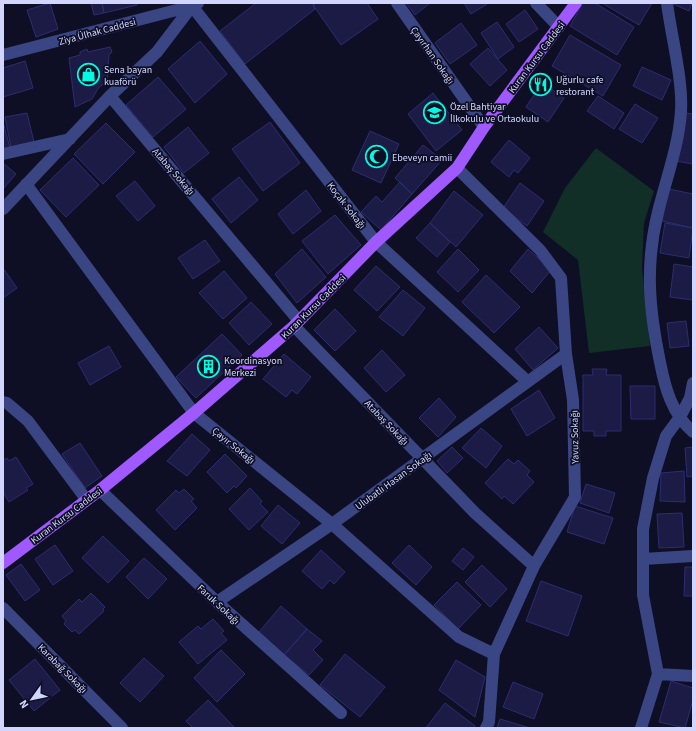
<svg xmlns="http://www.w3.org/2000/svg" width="696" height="731" viewBox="0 0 696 731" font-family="'Source Sans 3',sans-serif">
<rect width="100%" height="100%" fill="#0e0f24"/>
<path fill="#112e27" d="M596 148 654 191 644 223 642 268 650 346 589 353 578 260 543 232 565 188Z"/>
<path fill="#1b1b45" stroke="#2d2d71" d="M50 3 58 29 36 37 27 10Z
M91 3H102L104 13 94 15Z
M102 3H137V5L104 13Z
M256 3H315L313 5 315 9 245 64 220 31Z
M316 3H367L378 19 341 45 313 5Z
M406 3H430L415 15Z
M464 3H486L487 4 471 14Z
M583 3H595L634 27 617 55 570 26Z
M602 3H652L639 25Z
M671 3H692L689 11Z
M525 10 538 29 519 42 506 24Z
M497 22 514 47 498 59 481 33Z
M461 23 477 45 450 64 435 43Z
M570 35 621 65 603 96 552 66Z
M200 41 227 74 195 103 168 69Z
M110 47 112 52 109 55 107 82 99 87 92 99 75 107 69 58 80 55V52L87 49 88 52Z
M488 48 507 70 490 86 470 64Z
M25 61 33 88 3 97V68Z
M642 67 671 80 662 100 633 86Z
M158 77 186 109 153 137 126 105Z
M542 83 564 98 548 122 526 107Z
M433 93 462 130 436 151 408 114Z
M598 96 624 113 614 129 587 111Z
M635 104 658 118 642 143 619 129Z
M27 113 34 142 11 147 5 117Z
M686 113 693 114V164L676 161Z
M3 122 10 148 3 149Z
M270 122 300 163 263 191 232 149Z
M106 123 135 152 103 184 74 154Z
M188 127 209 153 184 173 164 147Z
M370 131 399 144 381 183 352 170Z
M509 140 530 158 518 173 514 170 509 177 491 162Z
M423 145 442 160 412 194 395 178Z
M73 158 99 185 66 217 40 190Z
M3 163 16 174 3 189Z
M239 177 258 200 231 223 212 199Z
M135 181 155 206 138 221 116 196Z
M400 182 412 194 381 230 361 212 376 196 382 202Z
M520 183 544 201 527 226 503 208Z
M669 189 693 194V228L662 221Z
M306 190 321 211 293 234 278 214Z
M454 191 483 215 456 247 430 223Z
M335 215 361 245 328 274 302 241Z
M430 223 450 242 437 257 416 238Z
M665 223 693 228 689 258 660 253Z
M205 240 220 261 193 279 178 258Z
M302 249 326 277 297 303 275 274Z
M458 249 479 270 458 292 437 272Z
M528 249 551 270 532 293 510 271Z
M674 264 693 267V300L670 297Z
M376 266 400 287 377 311 354 290Z
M3 268 17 288 3 298Z
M224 271 247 298 223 319 199 293Z
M486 275 520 307 494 333 462 302Z
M403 290 425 308 403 336 379 317Z
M251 302 272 324 249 345 229 323Z
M335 309 356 331 335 351 314 330Z
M686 321 689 346 670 348 667 323Z
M539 327 558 348 533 370 515 349Z
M222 334 242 355 196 398 176 377Z
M109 346 121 367 90 385 78 363Z
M382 350 405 375 386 392 364 368Z
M284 354 311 377 297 394 292 390 286 397 263 379Z
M592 369H607L606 375H621V431H606V436H594V431H583V375H593Z
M630 386H655V419H631Z
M539 390 555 418 527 436 511 409Z
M439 398 456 417 438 437 419 418Z
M481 428 502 446 486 468 462 448Z
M192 434 210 450 187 476 167 461Z
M80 443 102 476 85 488 62 454Z
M452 447 463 458 447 473 437 461Z
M693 447V476L687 477 685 448Z
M225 454 247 476 236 488 234 486 227 493 207 472Z
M16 457 33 484 26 488 28 490 9 502 3 492V460L7 458 9 461Z
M508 459 514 464 518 460 530 471 527 475 534 482 513 504 504 496 502 499 485 483Z
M684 471 685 502 660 501 661 473Z
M586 484 615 493 609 513 580 503Z
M250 488 262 501 260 504 268 512 249 530 229 509Z
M184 489 194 499 191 501 197 508 175 530 156 510 176 490 179 493Z
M278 505 300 523 282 544 261 526Z
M575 506 613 518 604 544 567 532Z
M682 513 684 547 659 548 657 514Z
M103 536 129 561 108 583 82 558Z
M55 545 73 571 53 585 35 559Z
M409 545 432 567 416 585 392 563Z
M463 548 474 557 463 570 452 561Z
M321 550 345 572 334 584 330 580 322 589 302 571Z
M144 558 167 579 148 599 126 577Z
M21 564 40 590 25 601 6 575Z
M482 565 507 589 490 607 465 582Z
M685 567H693V596H684Z
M541 581 582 596 568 636 526 621Z
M457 582 481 605 458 629 434 605Z
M91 593 105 607 103 609 104 611 79 634 75 630 72 632 64 624 66 621 62 616 79 599 82 602Z
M281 606 307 629 284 655 259 632Z
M213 619 224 631 221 633 227 640 198 664 179 642 198 626 201 629Z
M307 629 322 641 313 650 323 660 309 675 284 655Z
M221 650 245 674 217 702 194 678Z
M345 654 385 687 360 717 320 685Z
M144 658 164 676 140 702 120 683Z
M35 659 60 690 34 711 9 680Z
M456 660 485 677 475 717 439 690Z
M671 681 693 688V700L685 728 659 722Z
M513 682 543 694 534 719 503 707Z
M208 700 235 728H193L186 721Z
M445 703 475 726 474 728H426Z
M500 719 530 728H497Z"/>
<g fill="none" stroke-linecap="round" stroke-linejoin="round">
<path stroke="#3a4683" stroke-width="12" d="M397 3 484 127
M536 3 559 27
M667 3C671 35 683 80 681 111 679 145 666 179 658 212 645 265 649 309 660 362 665 388 672 414 693 432
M192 6 376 242 527 381
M3 55 192 6
M110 96 299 321
M3 154 70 139
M457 168 540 250 561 278 566 354 573 400 575 497 534 566 494 654 489 722 486 728
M26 184 194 413 332 524 459 637 494 654
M3 209 110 96 157 52 192 6 198 3
M294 326 475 513 534 566
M3 402 7 403 28 421 86 499
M100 490 217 602 341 713
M643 559 693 556
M217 602 332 524 566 354
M3 608 122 728
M658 674 693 676
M641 728 658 674 643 595V529L653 478 666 436 680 417 690 398 693 383"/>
<path stroke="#a059fe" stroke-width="12" d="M3 563 100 490 194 413 294 326 376 242 457 168 484 127 576 3"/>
</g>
<defs>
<symbol id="shop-ring" viewBox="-11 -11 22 22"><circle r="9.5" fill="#0e0f24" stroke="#01fbe2" stroke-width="1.5"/><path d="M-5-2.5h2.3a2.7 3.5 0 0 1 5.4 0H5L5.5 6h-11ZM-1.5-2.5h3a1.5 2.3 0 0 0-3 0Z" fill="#01fbe2"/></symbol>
<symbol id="restaurant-ring" viewBox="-11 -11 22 22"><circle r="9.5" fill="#0e0f24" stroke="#01fbe2" stroke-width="1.5"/><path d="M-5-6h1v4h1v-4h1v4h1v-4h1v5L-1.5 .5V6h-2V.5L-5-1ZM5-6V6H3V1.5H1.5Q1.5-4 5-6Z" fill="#01fbe2"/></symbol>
<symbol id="school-ring" viewBox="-11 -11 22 22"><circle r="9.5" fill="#0e0f24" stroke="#01fbe2" stroke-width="1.5"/><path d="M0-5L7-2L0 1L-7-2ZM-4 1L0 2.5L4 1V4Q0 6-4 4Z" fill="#01fbe2"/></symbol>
<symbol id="mosque-ring" viewBox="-11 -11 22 22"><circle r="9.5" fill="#0e0f24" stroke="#01fbe2" stroke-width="1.5"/><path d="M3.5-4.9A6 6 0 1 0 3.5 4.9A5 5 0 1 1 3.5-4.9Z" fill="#01fbe2"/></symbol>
<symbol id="building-ring" viewBox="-11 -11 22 22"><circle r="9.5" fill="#0e0f24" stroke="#01fbe2" stroke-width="1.5"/><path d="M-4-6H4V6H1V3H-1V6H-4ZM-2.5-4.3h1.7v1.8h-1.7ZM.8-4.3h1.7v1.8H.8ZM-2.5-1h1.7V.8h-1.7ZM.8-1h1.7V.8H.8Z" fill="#01fbe2"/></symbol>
</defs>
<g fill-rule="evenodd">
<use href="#shop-ring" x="76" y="62" width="25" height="25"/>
<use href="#restaurant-ring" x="528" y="72" width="25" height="25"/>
<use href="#school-ring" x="422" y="100" width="25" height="25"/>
<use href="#mosque-ring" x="364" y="144" width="25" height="25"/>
<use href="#building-ring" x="196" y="354" width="25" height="25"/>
</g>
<g text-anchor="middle" stroke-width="3.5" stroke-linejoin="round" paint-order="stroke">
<g font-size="10" fill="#d2d6ff" stroke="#0e0f24">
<text transform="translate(97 31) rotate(-15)" y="4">Ziya Ülhak Caddesi</text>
<text transform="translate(433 55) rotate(55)" y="4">Çayırhan Sokağı</text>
<text transform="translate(536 57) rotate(-53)" y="4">Kuran Kursu Caddesi</text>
<text transform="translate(174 171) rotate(49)" y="4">Atabaş Sokağı</text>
<text transform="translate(347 205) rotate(52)" y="4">Koçak Sokağı</text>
<text transform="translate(313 306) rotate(-45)" y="4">Kuran Kursu Caddesi</text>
<text transform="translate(387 422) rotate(46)" y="4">Atabaş Sokağı</text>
<text transform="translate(574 437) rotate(-91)" y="4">Yavuz Sokağı</text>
<text transform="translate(234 445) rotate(39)" y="4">Çayır Sokağı</text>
<text transform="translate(393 480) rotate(-36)" y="4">Ulubatlı Hasan Sokağı</text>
<text transform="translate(66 515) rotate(-37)" y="4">Kuran Kursu Caddesi</text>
<text transform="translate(219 604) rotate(43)" y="4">Faruk Sokağı</text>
<text transform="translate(63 668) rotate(45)" y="4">Karabağ Sokağı</text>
</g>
<g font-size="10" fill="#d2d6ff" stroke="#0e0f24" text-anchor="start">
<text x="104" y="73">Sena bayan<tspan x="104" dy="12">kuaförü</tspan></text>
<text x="556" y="83">Uğurlu cafe<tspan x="556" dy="12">restorant</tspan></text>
<text x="450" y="110">Özel Bahtiyar<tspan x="450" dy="12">İlkokulu ve Ortaokulu</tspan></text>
<text x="392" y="161">Ebeveyn camii</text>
<text x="224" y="364">Koordinasyon<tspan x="224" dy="12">Merkezi</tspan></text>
</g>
</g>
<rect width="696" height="731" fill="none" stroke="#d2d6ff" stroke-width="8"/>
<g transform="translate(32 699) rotate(237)" stroke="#0e0f24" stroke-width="3" paint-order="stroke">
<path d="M0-3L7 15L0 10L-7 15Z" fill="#d2d6ff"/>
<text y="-6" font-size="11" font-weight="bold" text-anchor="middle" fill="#d2d6ff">N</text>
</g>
</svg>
